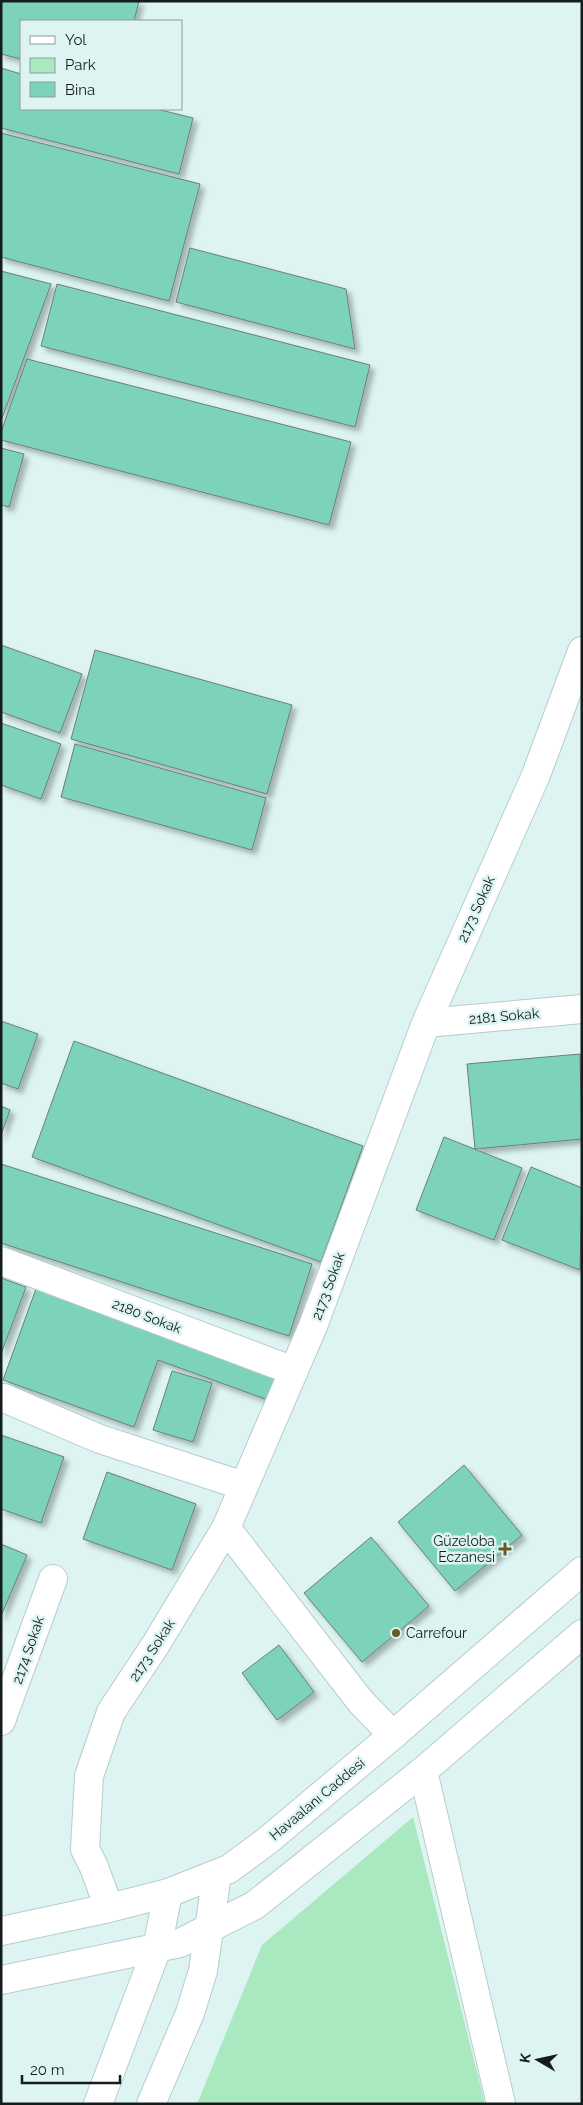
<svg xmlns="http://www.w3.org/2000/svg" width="583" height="2105" viewBox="0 0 583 2105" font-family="Raleway,sans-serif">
<defs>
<filter id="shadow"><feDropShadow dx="4.5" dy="4.5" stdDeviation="2.5" flood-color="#0004"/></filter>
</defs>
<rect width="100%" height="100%" fill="#ddf4f3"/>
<path fill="#aae8bf" d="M413 1817 485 2104H197L262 1945Z"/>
<path fill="#7dd3ba" stroke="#6b7f78" filter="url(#shadow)" d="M1 1H139L134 21H21V59L1 54Z
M1 68 21 74V109H157L193 118 179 174 1 128Z
M1 133 200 184 169 301 1 257Z
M190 248 346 289 355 349 176 302Z
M1 271 51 284 1 421Z
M57 284 370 365 355 427 41 346Z
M27 359 351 442 329 525 1 440V432Z
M1 448 24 454 9 507 1 505Z
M1 645 82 674 60 733 1 712Z
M95 650 292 705 267 794 71 739Z
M1 723 61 744 41 799 1 785Z
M75 744 266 798 252 850 61 797Z
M1 1021 38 1034 18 1089 1 1083Z
M74 1041 363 1146 321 1262 32 1157Z
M580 1054 582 1139 475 1149 467 1064Z
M1 1106 10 1110 1 1135Z
M444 1137 522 1168 494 1240 416 1210Z
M1 1164 312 1264 289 1336 1 1243Z
M531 1167 582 1188 580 1270 502 1240Z
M1 1278 26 1287 1 1354Z
M37 1286 278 1373 268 1400 158 1360 134 1427 3 1380Z
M172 1371 212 1383 193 1442 153 1430Z
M1 1435 64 1457 41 1523 1 1509Z
M464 1465 522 1535 455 1591 398 1522Z
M107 1472 196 1504 172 1570 83 1539Z
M371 1537 429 1606 362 1662 304 1593Z
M1 1544 27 1555 1 1616Z
M279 1645 314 1692 277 1720 242 1673Z"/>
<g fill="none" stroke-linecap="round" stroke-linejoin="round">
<defs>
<path id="minor" d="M426 1023 582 1009
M1 1261 294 1371
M4 1398 100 1439 244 1486
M226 1528 361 1702 393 1735
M1 1721 53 1579
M423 1771 501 2104
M109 1908 94 1867 85 1849 89 1776 111 1712 156 1644 226 1528 313 1326 426 1023 536 775 582 651
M98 2104 157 1948 168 1893
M151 2104 190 2013 203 1971 217 1874"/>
<path id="tertiary" d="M1 1931 109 1908 168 1893 229 1869 267 1841 393 1735 582 1571
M1 1980 180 1943 255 1905 423 1771 582 1634"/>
</defs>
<use href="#minor" stroke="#b6cdcb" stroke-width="30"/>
<use href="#tertiary" stroke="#b6cdcb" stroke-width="30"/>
<use href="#minor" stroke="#fff" stroke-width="28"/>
<use href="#tertiary" stroke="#fff" stroke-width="28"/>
</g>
<g fill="#635c28" stroke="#ddf4f3" stroke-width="2">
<path d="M502.5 1541.5h5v5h5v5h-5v5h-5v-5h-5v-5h5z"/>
<circle cx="396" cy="1633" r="5"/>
</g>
<g text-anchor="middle" stroke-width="5" stroke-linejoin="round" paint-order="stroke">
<g font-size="14" fill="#141d1c" stroke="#ddf4f3">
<text transform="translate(476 909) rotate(-66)" y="5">2173 Sokak</text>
<text transform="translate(504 1016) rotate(-5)" y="5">2181 Sokak</text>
<text transform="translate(328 1286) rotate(-70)" y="5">2173 Sokak</text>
<text transform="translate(147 1316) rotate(21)" y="5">2180 Sokak</text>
<text transform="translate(28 1650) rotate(-71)" y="5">2174 Sokak</text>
<text transform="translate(152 1650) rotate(-57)" y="5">2173 Sokak</text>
<text transform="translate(317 1799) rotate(-40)" y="5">Havaalanı Caddesi</text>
</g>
<g font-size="14" fill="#141d1c" stroke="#ddf4f3" text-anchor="end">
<text x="495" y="1546">Güzeloba<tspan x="495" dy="16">Eczanesi</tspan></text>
<text x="406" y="1638" text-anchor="start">Carrefour</text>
</g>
</g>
<rect width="583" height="2105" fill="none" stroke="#141d1c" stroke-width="5"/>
<rect x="20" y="20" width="162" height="90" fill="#ddf4f3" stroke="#8d9e9d"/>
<rect x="30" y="36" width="25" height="8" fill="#ffffff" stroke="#8d9e9d"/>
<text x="65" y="45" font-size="15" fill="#141d1c">Yol</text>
<rect x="30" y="58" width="25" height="15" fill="#aae8bf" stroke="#8d9e9d"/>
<text x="65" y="70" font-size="15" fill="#141d1c">Park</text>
<rect x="30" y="82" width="25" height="15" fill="#7dd3ba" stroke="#8d9e9d"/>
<text x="65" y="95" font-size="15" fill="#141d1c">Bina</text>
<g transform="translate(538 2060) rotate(279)" stroke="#ddf4f3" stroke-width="4" paint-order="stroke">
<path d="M0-4L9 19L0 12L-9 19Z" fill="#141d1c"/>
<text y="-8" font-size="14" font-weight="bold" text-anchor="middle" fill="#141d1c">K</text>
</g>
<path d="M22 2075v8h98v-8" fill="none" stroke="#141d1c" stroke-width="2.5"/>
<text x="30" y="2075" font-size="15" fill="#141d1c" stroke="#ddf4f3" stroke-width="4" paint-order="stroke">20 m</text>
</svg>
